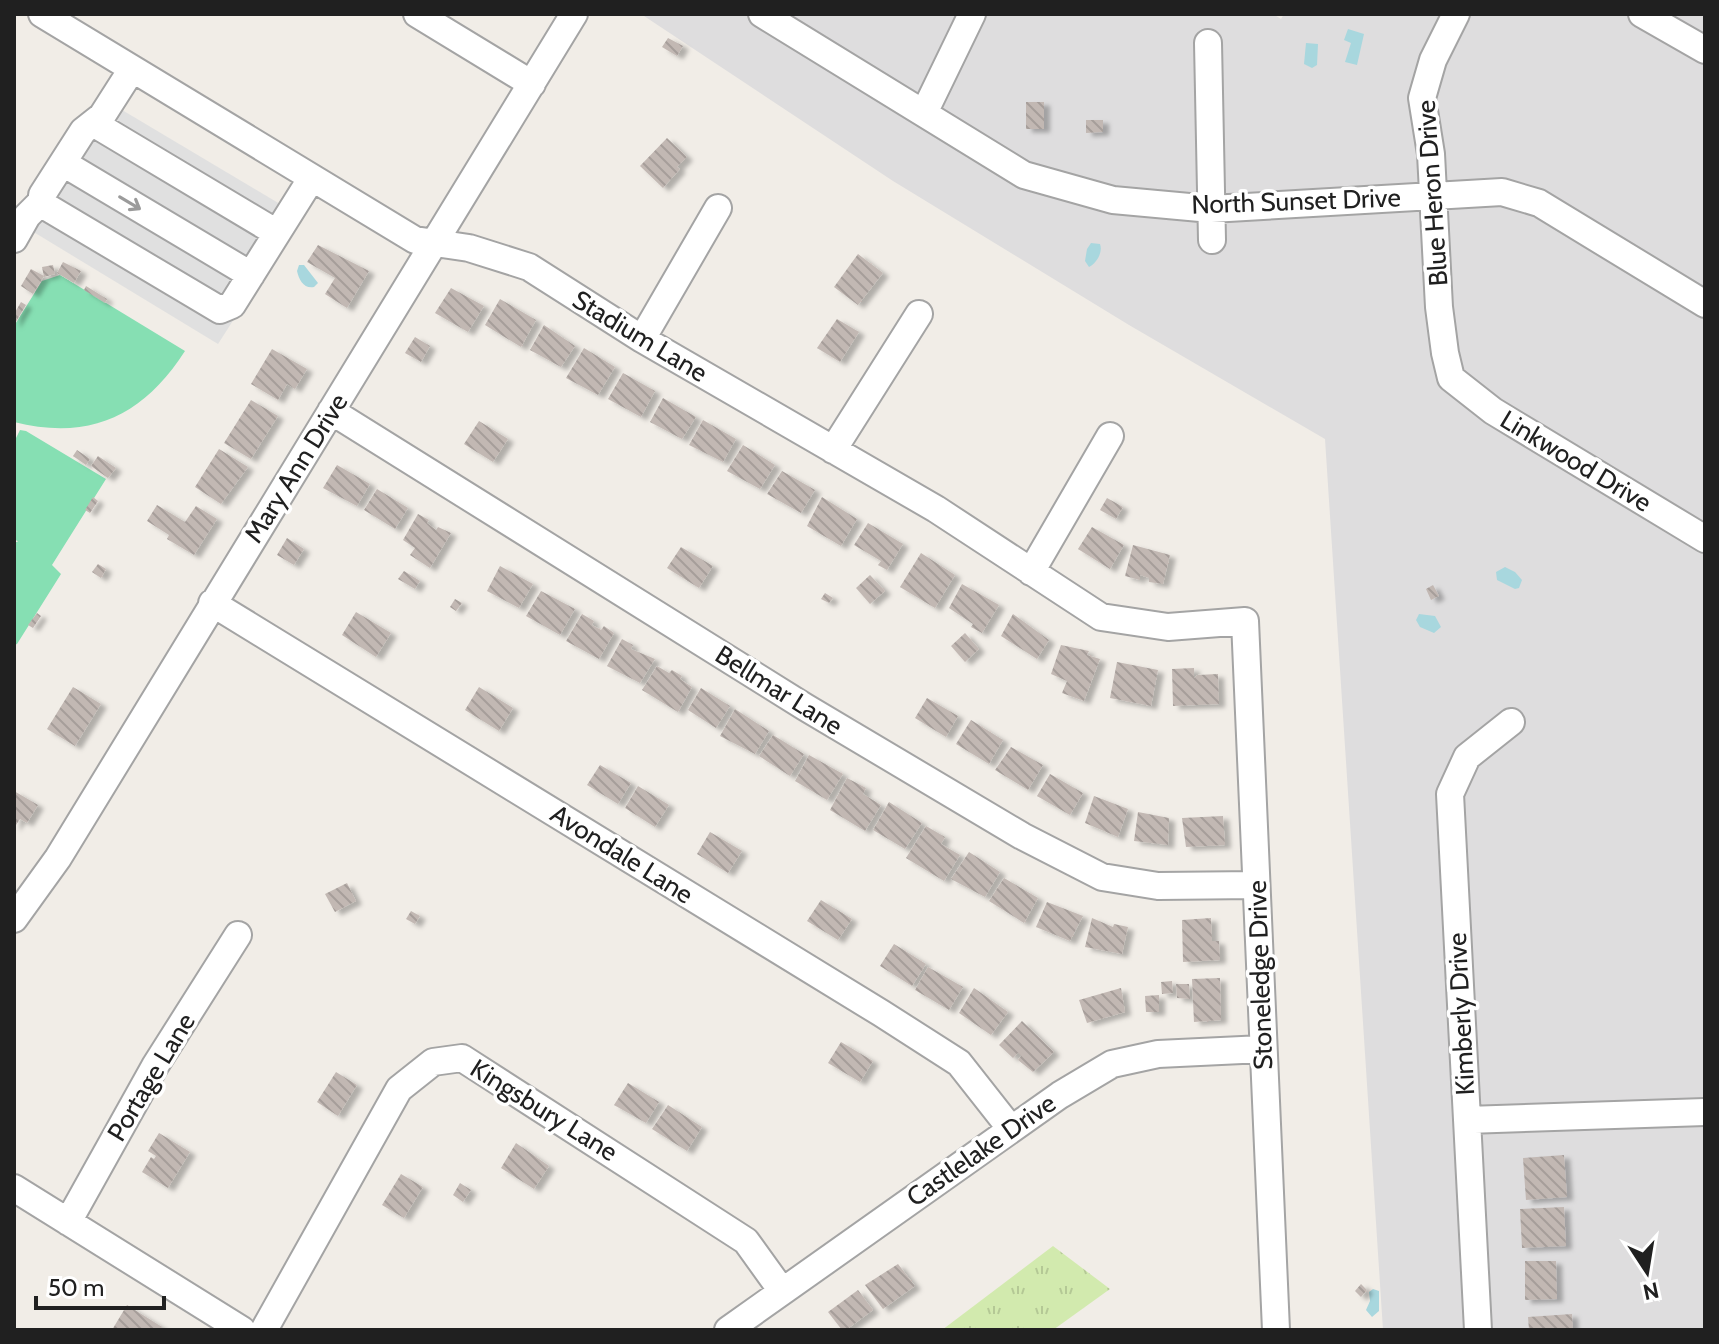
<svg xmlns="http://www.w3.org/2000/svg" width="1719" height="1344" viewBox="0 0 1719 1344" font-family="Cabin,sans-serif">
<defs>
<pattern id="grass-tufts" width="24" height="20" patternUnits="userSpaceOnUse" patternTransform="scale(2)"><rect width="24" height="20" fill="#d2eaae"/><path d="M3 7l-1-3M5 7V3M7 7l1-3M15 17l-1-3M17 17v-4M19 17l1-3" fill="none" stroke="#b4c895"/></pattern>
<pattern id="building-back-hatch" width="6" height="6" patternUnits="userSpaceOnUse" patternTransform="scale(2)"><rect width="6" height="6" fill="#c2b8b3"/><path d="M-1 5l2 2M0 0l6 6M5-1l2 2" fill="none" stroke="#a69e9a"/></pattern>
<filter id="shadow"><feDropShadow dx="6" dy="3.5" stdDeviation="2" flood-color="#0004"/></filter>
</defs>
<rect width="100%" height="100%" fill="#f1ede7"/>
<path fill="#deddde" d="M641 14H1273L1281 19 1284 14H1705V1330H1383L1325 439 1129 325 893 181Z"/>
<path fill="url(#grass-tufts)" d="M1053 1246 1110 1289 1053 1330H942Z"/>
<path fill="#86dfb3" d="M60 275 185 351C143 416 90 441 14 422V326L42 281Z
M20 430 26 431 106 479 52 565 61 574 17 644 14 645V542H18L14 538V442Z"/>
<path fill="#e0e0e0" d="M107 101 300 216 218 344 27 228Z"/>
<path fill="#a8d7de" d="M1348 29 1364 34 1357 65 1345 62 1351 43 1344 40Z
M1306 43 1318 44 1317 65 1312 68 1304 64Z
M1091 243 1100 244C1103 252 1097 263 1089 267L1085 261 1087 249Z
M299 265H304L318 283 314 287C304 289 299 280 297 271Z
M1505 567 1515 572 1522 580 1519 588 1515 589 1497 580 1496 572Z
M1419 614 1435 616 1441 627 1434 633 1420 627 1416 620Z
M1373 1289 1379 1291V1311L1372 1317 1366 1310 1370 1301 1369 1292Z"/>
<path fill="url(#building-back-hatch)" filter="url(#shadow)" d="M668 38 683 46 677 56 662 47Z
M1026 102H1044V129H1026Z
M1086 120H1103V132L1086 133Z
M667 138 687 157 677 167 680 169 663 188 640 166Z
M318 245 369 271 347 308 325 294 335 278 307 262Z
M858 254 883 273 858 305 834 287Z
M63 262 81 271 74 283 57 273Z
M53 265 55 274 44 277 42 267Z
M31 269 44 276 33 294 21 286Z
M86 286 107 299 105 303 84 290Z
M451 288 484 306 468 332 435 313Z
M500 299 536 320 521 347 485 325Z
M21 302 26 305 14 325V314Z
M837 319 859 332 840 362 817 348Z
M544 325 575 346 561 367 530 350Z
M415 337 430 346 421 362 405 353Z
M584 348 615 367 598 395 566 378Z
M272 349 307 369 295 389 287 384 278 400 251 384Z
M623 373 655 391 641 417 608 399Z
M663 398 696 417 682 439 650 422Z
M251 400 278 416 251 459 224 443Z
M703 420 736 439 723 462 689 445Z
M479 421 508 439 493 462 464 444Z
M743 445 775 465 760 489 727 471Z
M219 449 248 467 221 504 195 487Z
M77 450 90 459 86 465 73 456Z
M98 456 116 468 108 478 91 466Z
M337 465 370 484 357 506 323 488Z
M782 471 815 490 801 513 767 494Z
M377 489 408 508 395 529 364 510Z
M93 497 98 501 90 513 85 510Z
M822 497 857 519 841 546 807 526Z
M1107 498 1123 507 1116 519 1100 510Z
M157 505 185 522 196 506 217 519 194 555 167 539 169 535 147 521Z
M418 514 429 520 427 523 436 530 438 527 451 533 430 568 410 555 415 548 403 540Z
M868 523 903 544 887 570 878 565 881 561 854 545Z
M1092 527 1124 545 1110 569 1078 549Z
M287 538 304 549 294 565 277 555Z
M1133 545 1170 555 1163 584 1149 582V578L1140 575V580L1125 576Z
M681 547 713 566 699 588 667 568Z
M921 553 955 575 935 608 900 587Z
M98 564 106 569 101 578 92 572Z
M500 566 533 584 519 608 487 591Z
M404 571 420 581 415 589 398 579Z
M870 575 885 591 870 604 856 588Z
M962 584 999 605 982 633 971 627 973 624 949 608Z
M1433 585 1439 596 1431 600 1426 589Z
M541 591 575 609 560 635 526 616Z
M825 593 833 598 829 603 821 599Z
M455 599 462 603 456 611 450 607Z
M356 612 391 633 376 657 342 635Z
M37 613 41 616 33 628 28 625Z
M582 614 594 621 592 625 601 630 604 626 614 633 599 659 566 641Z
M1013 614 1049 640 1037 659 1001 636Z
M965 633 979 649 965 662 951 646Z
M622 639 633 645 631 649 655 659 640 683 607 666Z
M1061 645 1089 651 1087 655 1100 659 1084 701 1062 693 1067 681 1051 674Z
M1117 662 1158 670 1151 706 1110 698Z
M657 666 669 673 672 670 682 676 680 679 692 687 678 712 642 690Z
M1194 668V678L1197 675 1218 674 1219 704 1173 706 1172 669Z
M73 687 101 704 75 746 47 729Z
M479 687 513 708 499 731 465 710Z
M701 688 730 706 716 728 688 710Z
M927 698 958 716 946 737 915 718Z
M735 709 769 731 755 754 720 736Z
M971 720 1003 740 989 764 956 744Z
M773 735 804 754 790 776 759 756Z
M1011 747 1043 765 1028 790 995 770Z
M809 755 843 774 827 800 795 781Z
M600 765 631 783 618 804 587 785Z
M1050 774 1083 793 1070 815 1037 796Z
M847 778 866 788 863 794 881 805 865 831 830 810Z
M638 786 669 805 655 827 625 808Z
M14 791 38 805 27 823 20 819 14 828Z
M1094 796 1128 809 1118 837 1085 823Z
M889 802 922 823 905 849 873 830Z
M1138 812 1169 818 1168 845 1134 841Z
M1223 816 1225 845 1186 847 1182 818Z
M926 826 945 837 941 844 960 855 944 881 906 858Z
M710 832 742 851 728 873 697 854Z
M969 852 1000 872 985 897 951 879Z
M1004 878 1038 898 1024 923 989 901Z
M347 883 356 901 335 912 325 894Z
M821 900 852 919 838 940 807 921Z
M1047 902 1083 916 1070 941 1036 927Z
M411 911 420 916 415 924 406 919Z
M1092 918 1113 927 1114 924 1128 927 1122 954 1085 947Z
M1211 918 1212 941H1219L1220 960 1183 962 1182 920Z
M894 944 926 964 912 986 880 966Z
M928 967 963 987 949 1010 915 990Z
M1220 978 1221 1020 1194 1022 1192 979Z
M1172 981 1173 993 1162 994 1161 982Z
M1176 984H1189L1190 999 1177 998Z
M974 988 1008 1012 991 1035 959 1013Z
M1121 988 1125 1012 1087 1023 1079 1000Z
M1159 995V1012H1146L1145 996Z
M1022 1021 1054 1052 1033 1072 1018 1060 1021 1056 1018 1053 1013 1058 999 1045Z
M841 1042 873 1061 860 1082 828 1063Z
M336 1072 357 1085 338 1116 317 1102Z
M628 1083 659 1102 646 1123 614 1105Z
M668 1105 702 1127 687 1151 652 1129Z
M159 1133 190 1152 168 1188 142 1172 151 1157 154 1159 156 1156 148 1151Z
M516 1143 549 1166 534 1189 501 1168Z
M1564 1155 1567 1197 1526 1200 1523 1158Z
M401 1174 423 1187 404 1218 382 1205Z
M460 1183 471 1190 463 1202 453 1195Z
M1564 1207 1566 1246 1522 1248 1520 1209Z
M1525 1261H1556L1557 1299 1525 1300Z
M898 1264 915 1286 883 1309 865 1285Z
M1361 1284 1367 1290 1361 1297 1355 1291Z
M858 1290 873 1310 846 1330H842L828 1312Z
M127 1305 162 1327 160 1330H112Z
M1572 1314 1573 1330H1529L1528 1317Z"/>
<g fill="none" stroke-linecap="round" stroke-linejoin="round">
<defs>
<path id="minor" d="M42 14 415 240 469 248 529 267 642 339 936 509 1101 617 1168 627 1245 621 1276 1330
M417 14 532 84
M762 14 1024 175 1113 200 1211 209 1502 192 1539 203 1705 304
M1456 14 1433 60 1422 98 1431 154 1439 307 1445 353 1451 378 1493 411 1705 539
M1642 14 1705 50
M1208 43 1212 240
M924 113 972 14
M93 123 277 233
M63 163 251 275
M42 201 45 206 220 310 232 305 311 179
M14 239 27 216 42 201V195L83 131 102 116 132 69
M642 339 718 208
M331 411 805 707 1022 836 1102 877 1158 886 1256 885
M833 450 919 314
M1031 572 1110 436
M212 603 881 1013 959 1063 1011 1129
M14 919 58 858 574 14
M1467 1120 1705 1112
M14 1188 242 1330
M68 1222 155 1066 238 935
M264 1330 399 1089 433 1062 462 1058 746 1241 782 1291
M728 1330 1060 1095 1112 1064 1158 1054 1263 1049
M1478 1330 1450 794 1467 757 1511 722"/>
</defs>
<use href="#minor" stroke="#a4a4a4" stroke-width="30"/>
<use href="#minor" stroke="#fff" stroke-width="26"/>
</g>
<defs><path id="oneway-shaft" d="M-6 0H5M1.5-3L5.5 0L1.5 3" fill="none" stroke-width="1.6" stroke-linecap="round" stroke-linejoin="round" transform="scale(2)"/></defs>
<use stroke="#9b9b9b" href="#oneway-shaft" transform="translate(130 203) rotate(31)"/>
<g text-anchor="middle" stroke-width="7" stroke-linejoin="round" paint-order="stroke">
<g font-size="26" fill="#202020" stroke="#fff">
<text transform="translate(1432 193) rotate(-94)" y="9">Blue Heron Drive</text>
<text transform="translate(1296 201) rotate(-2)" y="9">North Sunset Drive</text>
<text transform="translate(640 336) rotate(31)" y="9">Stadium Lane</text>
<text transform="translate(1576 461) rotate(31)" y="9">Linkwood Drive</text>
<text transform="translate(296 468) rotate(-58)" y="9">Mary Ann Drive</text>
<text transform="translate(779 690) rotate(32)" y="9">Bellmar Lane</text>
<text transform="translate(622 854) rotate(32)" y="9">Avondale Lane</text>
<text transform="translate(1260 975) rotate(-92)" y="9">Stoneledge Drive</text>
<text transform="translate(1461 1014) rotate(-93)" y="9">Kimberly Drive</text>
<text transform="translate(151 1077) rotate(-59)" y="9">Portage Lane</text>
<text transform="translate(544 1110) rotate(32)" y="9">Kingsbury Lane</text>
<text transform="translate(981 1150) rotate(-35)" y="9">Castlelake Drive</text>
</g>
</g>
<rect width="1719" height="1344" fill="none" stroke="#202020" stroke-width="32"/>
<g transform="translate(1647 1272) rotate(168)" stroke="#ffffff" stroke-width="6" paint-order="stroke">
<path d="M0-6L14 30L0 20L-14 30Z" fill="#202020"/>
<text y="-12" font-size="22" font-weight="bold" text-anchor="middle" fill="#202020">N</text>
</g>
<path d="M36 1296v12h128v-12" fill="none" stroke="#202020" stroke-width="4"/>
<text x="48" y="1296" font-size="24" fill="#202020" stroke="#ffffff" stroke-width="6" paint-order="stroke">50 m</text>
</svg>
